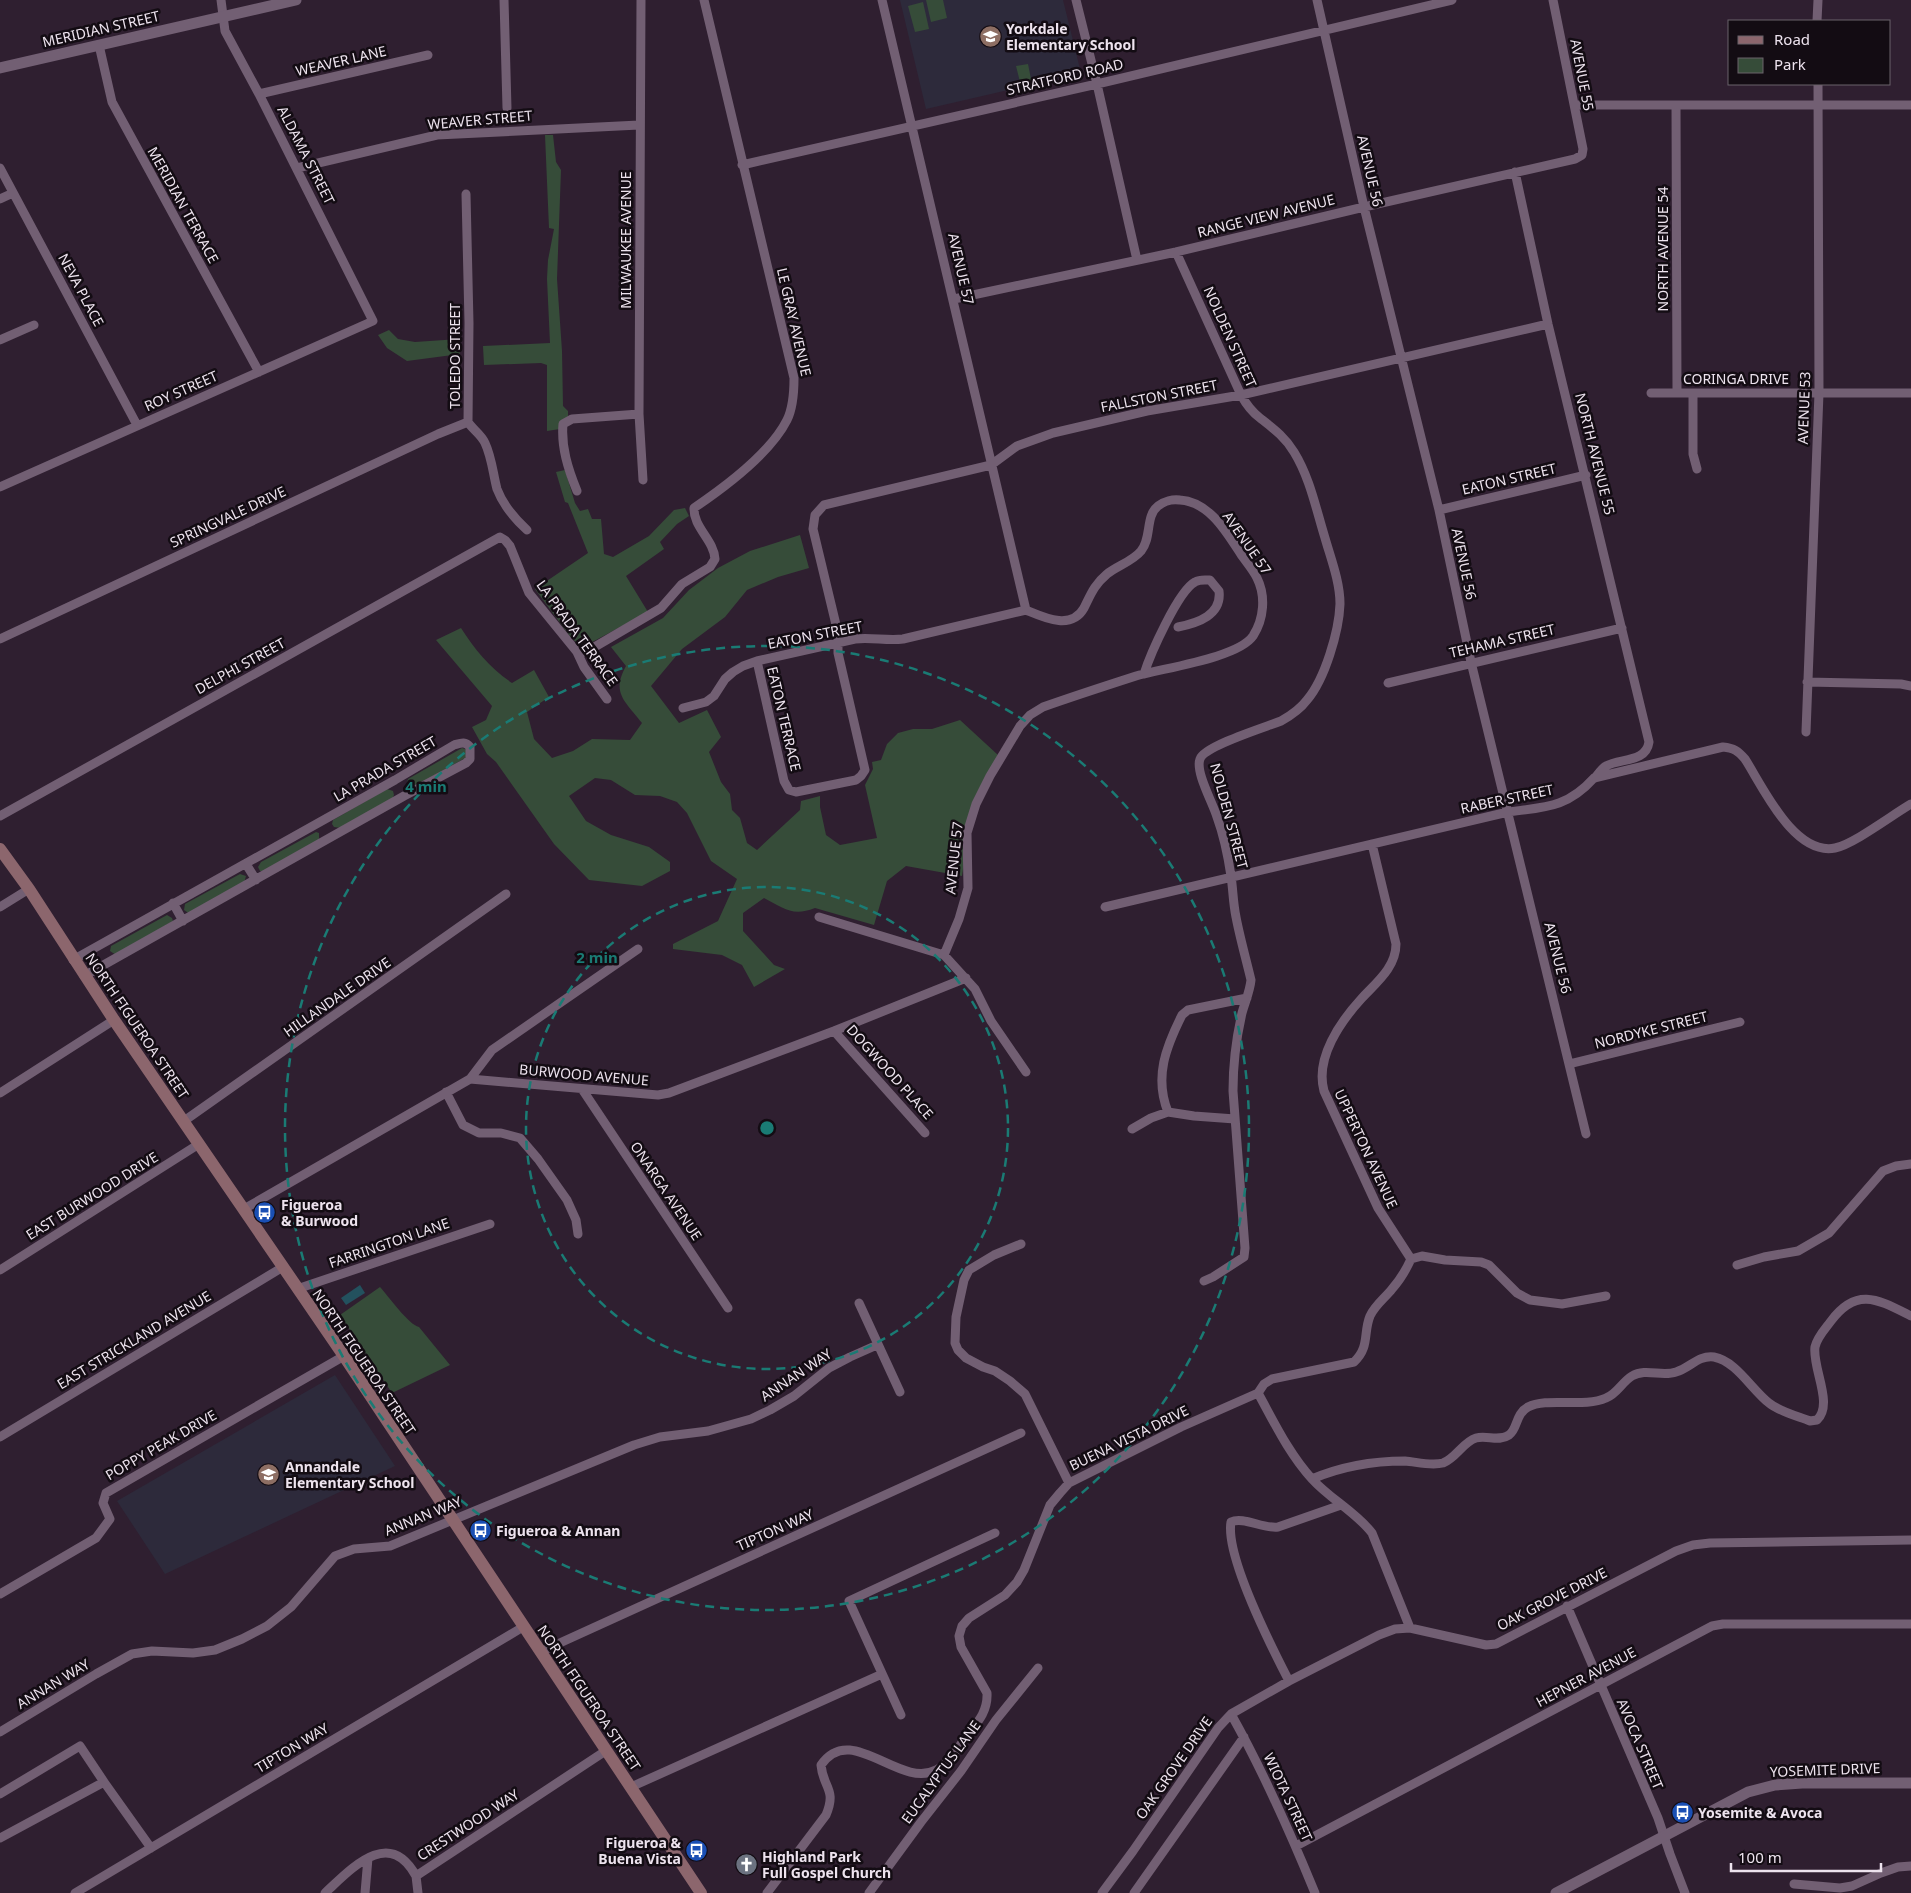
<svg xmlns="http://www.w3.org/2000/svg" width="1911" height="1893" viewBox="0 0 1911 1893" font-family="'Noto Sans',sans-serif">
<rect width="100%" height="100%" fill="#2f1f30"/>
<path fill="#2d2a3b" d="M900 0H1063L1081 73 926 109Z
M335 1375 395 1466 165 1574 117 1501Z"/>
<path fill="#364c39" d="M926 0H943L947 18 931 22Z
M923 2 929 29 915 32 908 6Z
M1028 64 1032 84 1021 86 1016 66Z
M545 135H553L556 162 561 170 557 279 562 351 563 406 568 411V416L560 429 547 431V365L541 363 484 365 483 346 550 343 547 279 548 260 554 229 549 228Z
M389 330 398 339 415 342 459 339 460 354 407 361 387 348 378 335Z
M565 470 575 503 580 511 588 509 592 519H601L604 554 613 557 649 536 674 510 685 508 689 516 677 524 660 542 664 549 626 576 648 612 583 647 572 639 535 589 588 553 568 503 565 502 556 472Z
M800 535 809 568 778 577 747 590 725 617 682 649 651 686 679 723 707 710 721 737 709 752 721 782 730 794 732 810 740 818 747 843 757 850 800 810 801 801 820 796V807L826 835 840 845 877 838 865 785 873 769 872 762 881 760 887 744 898 733 913 729H932L960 720 998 755 973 802 962 876 906 866 887 881 874 925 815 908C792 917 784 908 764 898L743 913V931L774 965 785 969 754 987 742 965 722 955 673 949V944L718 921 737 879 711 861 687 813 677 802 660 796 635 795 611 780 595 778 569 796 586 821 611 835 649 847 670 862V871L642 886 589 880 554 844 496 762 487 754 472 727 486 720 492 706 436 640 461 628C475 650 490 668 512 683L534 670 549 697 527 712 534 739 552 758 573 751 592 739 630 740 642 723C625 701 611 693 626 666L611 647 663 618 689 590 718 568 750 551Z
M462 748 468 750 467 757 414 787H410L407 783 408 779Z
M387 789 393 791 394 795 392 799 341 828 334 827 332 824 333 820Z
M316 832 319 833V840L264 871H260L258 867 261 862Z
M240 874 246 876 244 883 190 914 184 910 185 904Z
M167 915 172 918 173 921 116 955 110 951 111 946Z
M380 1287C389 1297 409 1325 419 1327L450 1365 392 1393 340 1315Z"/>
<path fill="#23515e" d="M360 1285 365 1293 346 1305 341 1298Z"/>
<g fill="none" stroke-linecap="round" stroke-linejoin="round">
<path stroke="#725f73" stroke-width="9" d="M504 0 507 108
M641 0 639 414 643 480
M882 0 1026 610
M1076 0 1097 84 1137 260
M1317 0 1364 207 1439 510 1471 662 1586 1134
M1817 21 1818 0
M99 45 112 102 259 372
M259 94 428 55
M1575 105H1911
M1676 105 1677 392
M742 165 1097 84 1452 0
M0 168 137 425
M297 168 437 135 639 125
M1515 172 1548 324 1649 742C1646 763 1620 758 1606 766 1602 768 1598 774 1595 778
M466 194 469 323 468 422C473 430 481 434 485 443 492 458 493 474 497 489 503 505 514 518 527 530
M0 199 13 193
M1176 252 1241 395C1246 404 1252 412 1260 418 1274 429 1285 437 1294 452 1310 478 1316 509 1325 538 1331 559 1340 582 1340 604 1339 631 1325 679 1307 700 1301 708 1290 716 1281 721 1266 727 1204 746 1200 759 1195 772 1213 803 1217 817 1224 836 1228 856 1231 876 1233 889 1233 903 1236 917 1240 938 1246 959 1251 980 1250 991 1245 1002 1242 1013 1236 1039 1233 1064 1233 1091L1245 1248 1244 1257 1213 1277 1204 1281
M954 299 1176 252 1364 207 1575 159 1582 155 1583 149 1553 0
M0 340 34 325
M1651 393H1911
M1693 393V454L1697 469
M0 487 373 321 259 94 225 31 221 0
M577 491C568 469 561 447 563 424L572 419 639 414
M1439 510 1586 475
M0 639 438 434 468 422
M577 652H586L661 608 682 584 710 567 715 559C714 540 693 527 694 508 725 487 770 454 787 420 793 408 794 391 794 378L704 0
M757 661 784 781 789 790 796 792 856 780 861 776 865 770 838 653V633L813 529 815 515 824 505 991 465 1017 446 1053 433 1147 411 1241 395 1548 324
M1144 674C1150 655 1178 591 1195 582 1200 579 1204 580 1210 580L1219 591C1222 615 1198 623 1178 627
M1807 682 1901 684 1911 686
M1388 683 1622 628
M683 708 706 702 714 696 725 679 733 672 743 666 757 661 855 639C871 637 887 641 903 639L1026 610
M1806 732 1819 393 1818 84
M0 816 500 537 505 540 510 546 529 593 577 652 584 667 607 699
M246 864 256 880
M173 903 183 921
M0 907 29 889
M1105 907 1508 812C1545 807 1567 808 1594 778L1723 747C1734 748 1738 751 1745 759 1763 787 1794 856 1835 848 1854 844 1892 815 1911 804
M819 917 944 955 975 989 991 1021 1026 1072
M944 955 959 919 968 888 967 833 976 804 990 776 1020 726 1030 715 1043 707C1074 696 1105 686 1136 676 1163 668 1238 658 1253 636 1264 619 1266 596 1257 578 1253 570 1247 563 1242 556 1227 533 1210 502 1180 500 1173 499 1164 501 1158 506 1145 516 1152 538 1141 551 1133 561 1117 566 1107 574 1094 585 1091 594 1084 608 1071 631 1043 617 1026 610
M73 960 395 780 454 745C461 743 465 741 470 747V759L466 763 404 796 84 976
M834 1031 925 1133
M1569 1064 1740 1022
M470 1079 492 1050 638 949
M582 1089 728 1308
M446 1092 463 1125 479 1133H501L520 1138 538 1159 567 1200 576 1220 578 1234
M0 1093 114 1020
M1168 1112C1154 1077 1166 1047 1182 1015L1188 1010 1247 998
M184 1121 506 894
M1132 1129 1151 1118 1168 1112 1194 1116 1235 1119
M244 1209 470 1079 658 1095 669 1093 834 1031 966 978
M1021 1244 994 1255 969 1270 964 1280 956 1317 955 1343 958 1350 966 1358 983 1367 995 1371 1010 1381 1025 1394 1069 1483
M1411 1259 1422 1256 1445 1260 1481 1262 1489 1265 1517 1293 1530 1300 1562 1304 1606 1296
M1737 1265 1764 1257 1798 1251 1829 1233 1883 1171 1896 1166 1911 1164
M0 1270 199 1144
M297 1289 490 1224
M859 1303 900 1392
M1258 1393 1264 1384 1272 1379 1354 1362C1370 1347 1363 1333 1370 1316 1375 1305 1385 1298 1392 1289 1400 1280 1406 1270 1411 1259L1378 1208 1324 1091C1315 1058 1340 1022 1362 998 1377 982 1396 967 1396 944L1372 844
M1258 1393C1274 1422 1289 1454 1312 1479 1330 1499 1356 1512 1372 1533L1410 1628
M0 1437 283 1267
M1312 1479C1340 1467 1374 1461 1405 1461 1417 1462 1431 1466 1443 1463 1456 1458 1463 1442 1476 1438 1487 1435 1499 1442 1509 1435 1518 1429 1515 1414 1528 1407 1547 1397 1584 1408 1606 1398 1617 1394 1622 1382 1632 1376 1646 1368 1662 1377 1676 1372 1690 1368 1698 1355 1714 1357 1736 1361 1752 1390 1769 1403 1780 1412 1797 1416 1810 1421L1817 1420C1834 1404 1812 1368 1815 1347 1817 1337 1826 1328 1831 1321 1857 1286 1879 1300 1911 1316
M0 1594 96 1538 110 1519 103 1503 106 1493 344 1356
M1567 1606 1658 1818 1670 1854 1685 1893
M540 1652 1021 1433
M1289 1681C1272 1648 1225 1556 1231 1522 1243 1516 1263 1529 1278 1527L1341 1505
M1231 1714C1263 1771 1290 1832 1315 1893
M901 1715 849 1601 995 1533
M0 1732 96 1674 132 1654 152 1651 193 1653 215 1650 242 1639 267 1626 291 1607 335 1556 354 1549 390 1546 634 1445 660 1437 708 1431 751 1419 770 1410 794 1396 829 1368 850 1357 877 1345
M631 1787 882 1674
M0 1794 80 1746 104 1782
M0 1838 104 1782 151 1848
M1296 1846 1712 1626 1723 1624H1911
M416 1876 418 1893
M1794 1884 1840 1888 1852 1886 1881 1873 1898 1867 1911 1866
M75 1893 523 1627
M325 1893C352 1868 389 1827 416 1876L607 1750
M365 1893 368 1858
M767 1893 826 1815C837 1789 823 1788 821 1765 851 1721 899 1789 936 1770 949 1764 957 1749 966 1737 977 1723 988 1712 987 1693L961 1647 959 1636 962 1626 969 1618 1005 1595 1017 1582 1024 1570 1050 1505 1060 1493 1069 1483 1181 1427 1258 1393
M869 1893 921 1822 961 1771 996 1720 1038 1668
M1102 1893 1133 1851 1218 1728 1231 1714 1289 1681 1379 1635 1395 1629 1410 1628 1486 1645 1496 1644 1676 1551 1693 1545 1710 1543 1911 1540
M1134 1893 1244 1737"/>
<path stroke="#725f73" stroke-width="11" d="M0 68 296 0
M1556 1893 1748 1792 1775 1785 1802 1783H1911"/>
<path stroke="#8c666d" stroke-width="12" d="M0 849 29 889 114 1020 344 1356 701 1893"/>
</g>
<g fill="none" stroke="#1a7b74" stroke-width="2.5" stroke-dasharray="9 6">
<circle cx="767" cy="1128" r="241"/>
<circle cx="767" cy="1128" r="482"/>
</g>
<defs>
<symbol id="school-disc" viewBox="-11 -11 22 22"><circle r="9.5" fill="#8d6e63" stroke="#130c13"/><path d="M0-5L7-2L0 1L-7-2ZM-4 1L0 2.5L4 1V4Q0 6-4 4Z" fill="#fff"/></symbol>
<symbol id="bus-disc" viewBox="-11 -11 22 22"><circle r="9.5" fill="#1a4fb4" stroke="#130c13"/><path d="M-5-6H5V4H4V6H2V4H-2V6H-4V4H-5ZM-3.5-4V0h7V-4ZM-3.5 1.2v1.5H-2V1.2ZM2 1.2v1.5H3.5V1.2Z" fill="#fff"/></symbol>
<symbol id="church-disc" viewBox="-11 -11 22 22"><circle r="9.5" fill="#6b7280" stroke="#130c13"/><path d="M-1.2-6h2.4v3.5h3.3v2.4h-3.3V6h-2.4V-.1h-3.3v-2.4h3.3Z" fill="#fff"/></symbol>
</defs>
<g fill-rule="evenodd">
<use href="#school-disc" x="978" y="24" width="25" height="25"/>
<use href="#bus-disc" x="252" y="1200" width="25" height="25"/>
<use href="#school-disc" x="256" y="1462" width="25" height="25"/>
<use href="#bus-disc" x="468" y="1518" width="25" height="25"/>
<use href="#bus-disc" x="1670" y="1800" width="25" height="25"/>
<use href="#bus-disc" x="684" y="1838" width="25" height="25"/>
<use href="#church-disc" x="734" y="1852" width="25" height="25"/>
</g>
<g text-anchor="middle" stroke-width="5" stroke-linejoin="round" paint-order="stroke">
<g font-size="14" fill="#ede3ee" stroke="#130c13">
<text transform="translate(101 29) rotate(-13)" y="5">MERIDIAN STREET</text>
<text transform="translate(341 61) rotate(-13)" y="5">WEAVER LANE</text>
<text transform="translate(1582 75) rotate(79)" y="5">AVENUE 55</text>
<text transform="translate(1065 77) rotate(-13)" y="5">STRATFORD ROAD</text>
<text transform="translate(480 120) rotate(-5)" y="5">WEAVER STREET</text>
<text transform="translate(306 155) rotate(63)" y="5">ALDAMA STREET</text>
<text transform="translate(1370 171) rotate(77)" y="5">AVENUE 56</text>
<text transform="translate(183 205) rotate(61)" y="5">MERIDIAN TERRACE</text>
<text transform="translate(1266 216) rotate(-14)" y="5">RANGE VIEW AVENUE</text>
<text transform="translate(626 240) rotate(-90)" y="5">MILWAUKEE AVENUE</text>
<text transform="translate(1663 249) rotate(-90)" y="5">NORTH AVENUE 54</text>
<text transform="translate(961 269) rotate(77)" y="5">AVENUE 57</text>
<text transform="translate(81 290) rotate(62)" y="5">NEVA PLACE</text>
<text transform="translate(794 322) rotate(77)" y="5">LE GRAY AVENUE</text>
<text transform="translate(1230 337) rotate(66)" y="5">NOLDEN STREET</text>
<text transform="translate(455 356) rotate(-90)" y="5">TOLEDO STREET</text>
<text x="1736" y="384">CORINGA DRIVE</text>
<text transform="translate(181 391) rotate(-24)" y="5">ROY STREET</text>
<text transform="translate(1159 396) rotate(-11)" y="5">FALLSTON STREET</text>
<text transform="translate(1804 408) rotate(-88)" y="5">AVENUE 53</text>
<text transform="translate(1595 454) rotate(76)" y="5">NORTH AVENUE 55</text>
<text transform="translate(1509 479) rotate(-13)" y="5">EATON STREET</text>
<text transform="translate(228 517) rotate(-25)" y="5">SPRINGVALE DRIVE</text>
<text transform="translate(1247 543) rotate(55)" y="5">AVENUE 57</text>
<text transform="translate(1464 564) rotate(78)" y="5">AVENUE 56</text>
<text transform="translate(577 633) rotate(54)" y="5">LA PRADA TERRACE</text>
<text transform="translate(815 635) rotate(-11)" y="5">EATON STREET</text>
<text transform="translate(1502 641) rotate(-13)" y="5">TEHAMA STREET</text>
<text transform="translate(240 666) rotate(-29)" y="5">DELPHI STREET</text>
<text transform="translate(784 719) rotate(77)" y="5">EATON TERRACE</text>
<text transform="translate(385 769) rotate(-30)" y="5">LA PRADA STREET</text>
<text transform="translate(1507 799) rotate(-12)" y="5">RABER STREET</text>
<text transform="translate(1229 816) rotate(75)" y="5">NOLDEN STREET</text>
<text transform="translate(954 858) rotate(-84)" y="5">AVENUE 57</text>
<text transform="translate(1558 958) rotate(76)" y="5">AVENUE 56</text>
<text transform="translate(337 997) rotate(-35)" y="5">HILLANDALE DRIVE</text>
<text transform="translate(137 1026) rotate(56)" y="5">NORTH FIGUEROA STREET</text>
<text transform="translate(1651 1030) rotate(-14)" y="5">NORDYKE STREET</text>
<text transform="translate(890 1072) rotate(48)" y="5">DOGWOOD PLACE</text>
<text transform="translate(584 1075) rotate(5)" y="5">BURWOOD AVENUE</text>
<text transform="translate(1366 1149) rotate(65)" y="5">UPPERTON AVENUE</text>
<text transform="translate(666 1191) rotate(56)" y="5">ONARGA AVENUE</text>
<text transform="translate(92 1196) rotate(-32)" y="5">EAST BURWOOD DRIVE</text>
<text transform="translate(389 1243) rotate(-19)" y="5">FARRINGTON LANE</text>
<text transform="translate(134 1340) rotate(-31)" y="5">EAST STRICKLAND AVENUE</text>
<text transform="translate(364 1362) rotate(56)" y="5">NORTH FIGUEROA STREET</text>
<text transform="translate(796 1375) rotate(-34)" y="5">ANNAN WAY</text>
<text transform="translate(1129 1438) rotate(-26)" y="5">BUENA VISTA DRIVE</text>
<text transform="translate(161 1445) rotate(-30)" y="5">POPPY PEAK DRIVE</text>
<text transform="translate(423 1516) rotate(-22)" y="5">ANNAN WAY</text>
<text transform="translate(775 1530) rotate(-24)" y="5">TIPTON WAY</text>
<text transform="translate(1552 1599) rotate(-27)" y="5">OAK GROVE DRIVE</text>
<text transform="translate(1586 1677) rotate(-28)" y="5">HEPNER AVENUE</text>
<text transform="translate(53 1684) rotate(-31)" y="5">ANNAN WAY</text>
<text transform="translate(589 1698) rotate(56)" y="5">NORTH FIGUEROA STREET</text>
<text transform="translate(1640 1744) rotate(67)" y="5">AVOCA STREET</text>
<text transform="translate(292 1748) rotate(-31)" y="5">TIPTON WAY</text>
<text transform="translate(1174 1768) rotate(-55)" y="5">OAK GROVE DRIVE</text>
<text transform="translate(1825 1770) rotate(-2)" y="5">YOSEMITE DRIVE</text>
<text transform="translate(941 1772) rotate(-54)" y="5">EUCALYPTUS LANE</text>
<text transform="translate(1288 1797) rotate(65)" y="5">WIOTA STREET</text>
<text transform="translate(468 1825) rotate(-33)" y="5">CRESTWOOD WAY</text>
</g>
<g font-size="14" font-weight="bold" fill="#ede3ee" stroke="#130c13" text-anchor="start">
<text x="1006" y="34">Yorkdale<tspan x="1006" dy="16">Elementary School</tspan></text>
<text x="281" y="1210">Figueroa<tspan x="281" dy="16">&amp; Burwood</tspan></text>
<text x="285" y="1472">Annandale<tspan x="285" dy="16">Elementary School</tspan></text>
<text x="496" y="1536">Figueroa &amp; Annan</text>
<text x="1698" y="1818">Yosemite &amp; Avoca</text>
<text x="681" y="1848" text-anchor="end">Figueroa &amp;<tspan x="681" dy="16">Buena Vista</tspan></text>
<text x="762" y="1862">Highland Park<tspan x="762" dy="16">Full Gospel Church</tspan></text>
</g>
</g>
<circle cx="767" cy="1128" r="8" fill="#1a7b74" stroke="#130c13" stroke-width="2.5"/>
<g font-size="15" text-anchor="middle" font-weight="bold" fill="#1a7b74" stroke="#130c13" stroke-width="5" stroke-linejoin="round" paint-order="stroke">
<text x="426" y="792">4 min</text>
<text x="597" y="963">2 min</text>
</g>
<rect x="1728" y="20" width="162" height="65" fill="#130c13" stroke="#6a626b"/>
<rect x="1738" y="36" width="25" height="8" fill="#8c666d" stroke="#6a626b"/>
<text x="1774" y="45" font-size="15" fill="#ede3ee">Road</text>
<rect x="1738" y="58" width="25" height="15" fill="#364c39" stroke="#6a626b"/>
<text x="1774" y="70" font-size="15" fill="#ede3ee">Park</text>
<path d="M1731 1863v8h150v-8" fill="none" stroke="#ede3ee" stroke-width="2.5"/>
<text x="1738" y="1863" font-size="15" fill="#ede3ee" stroke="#130c13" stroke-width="4" paint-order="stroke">100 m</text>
</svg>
